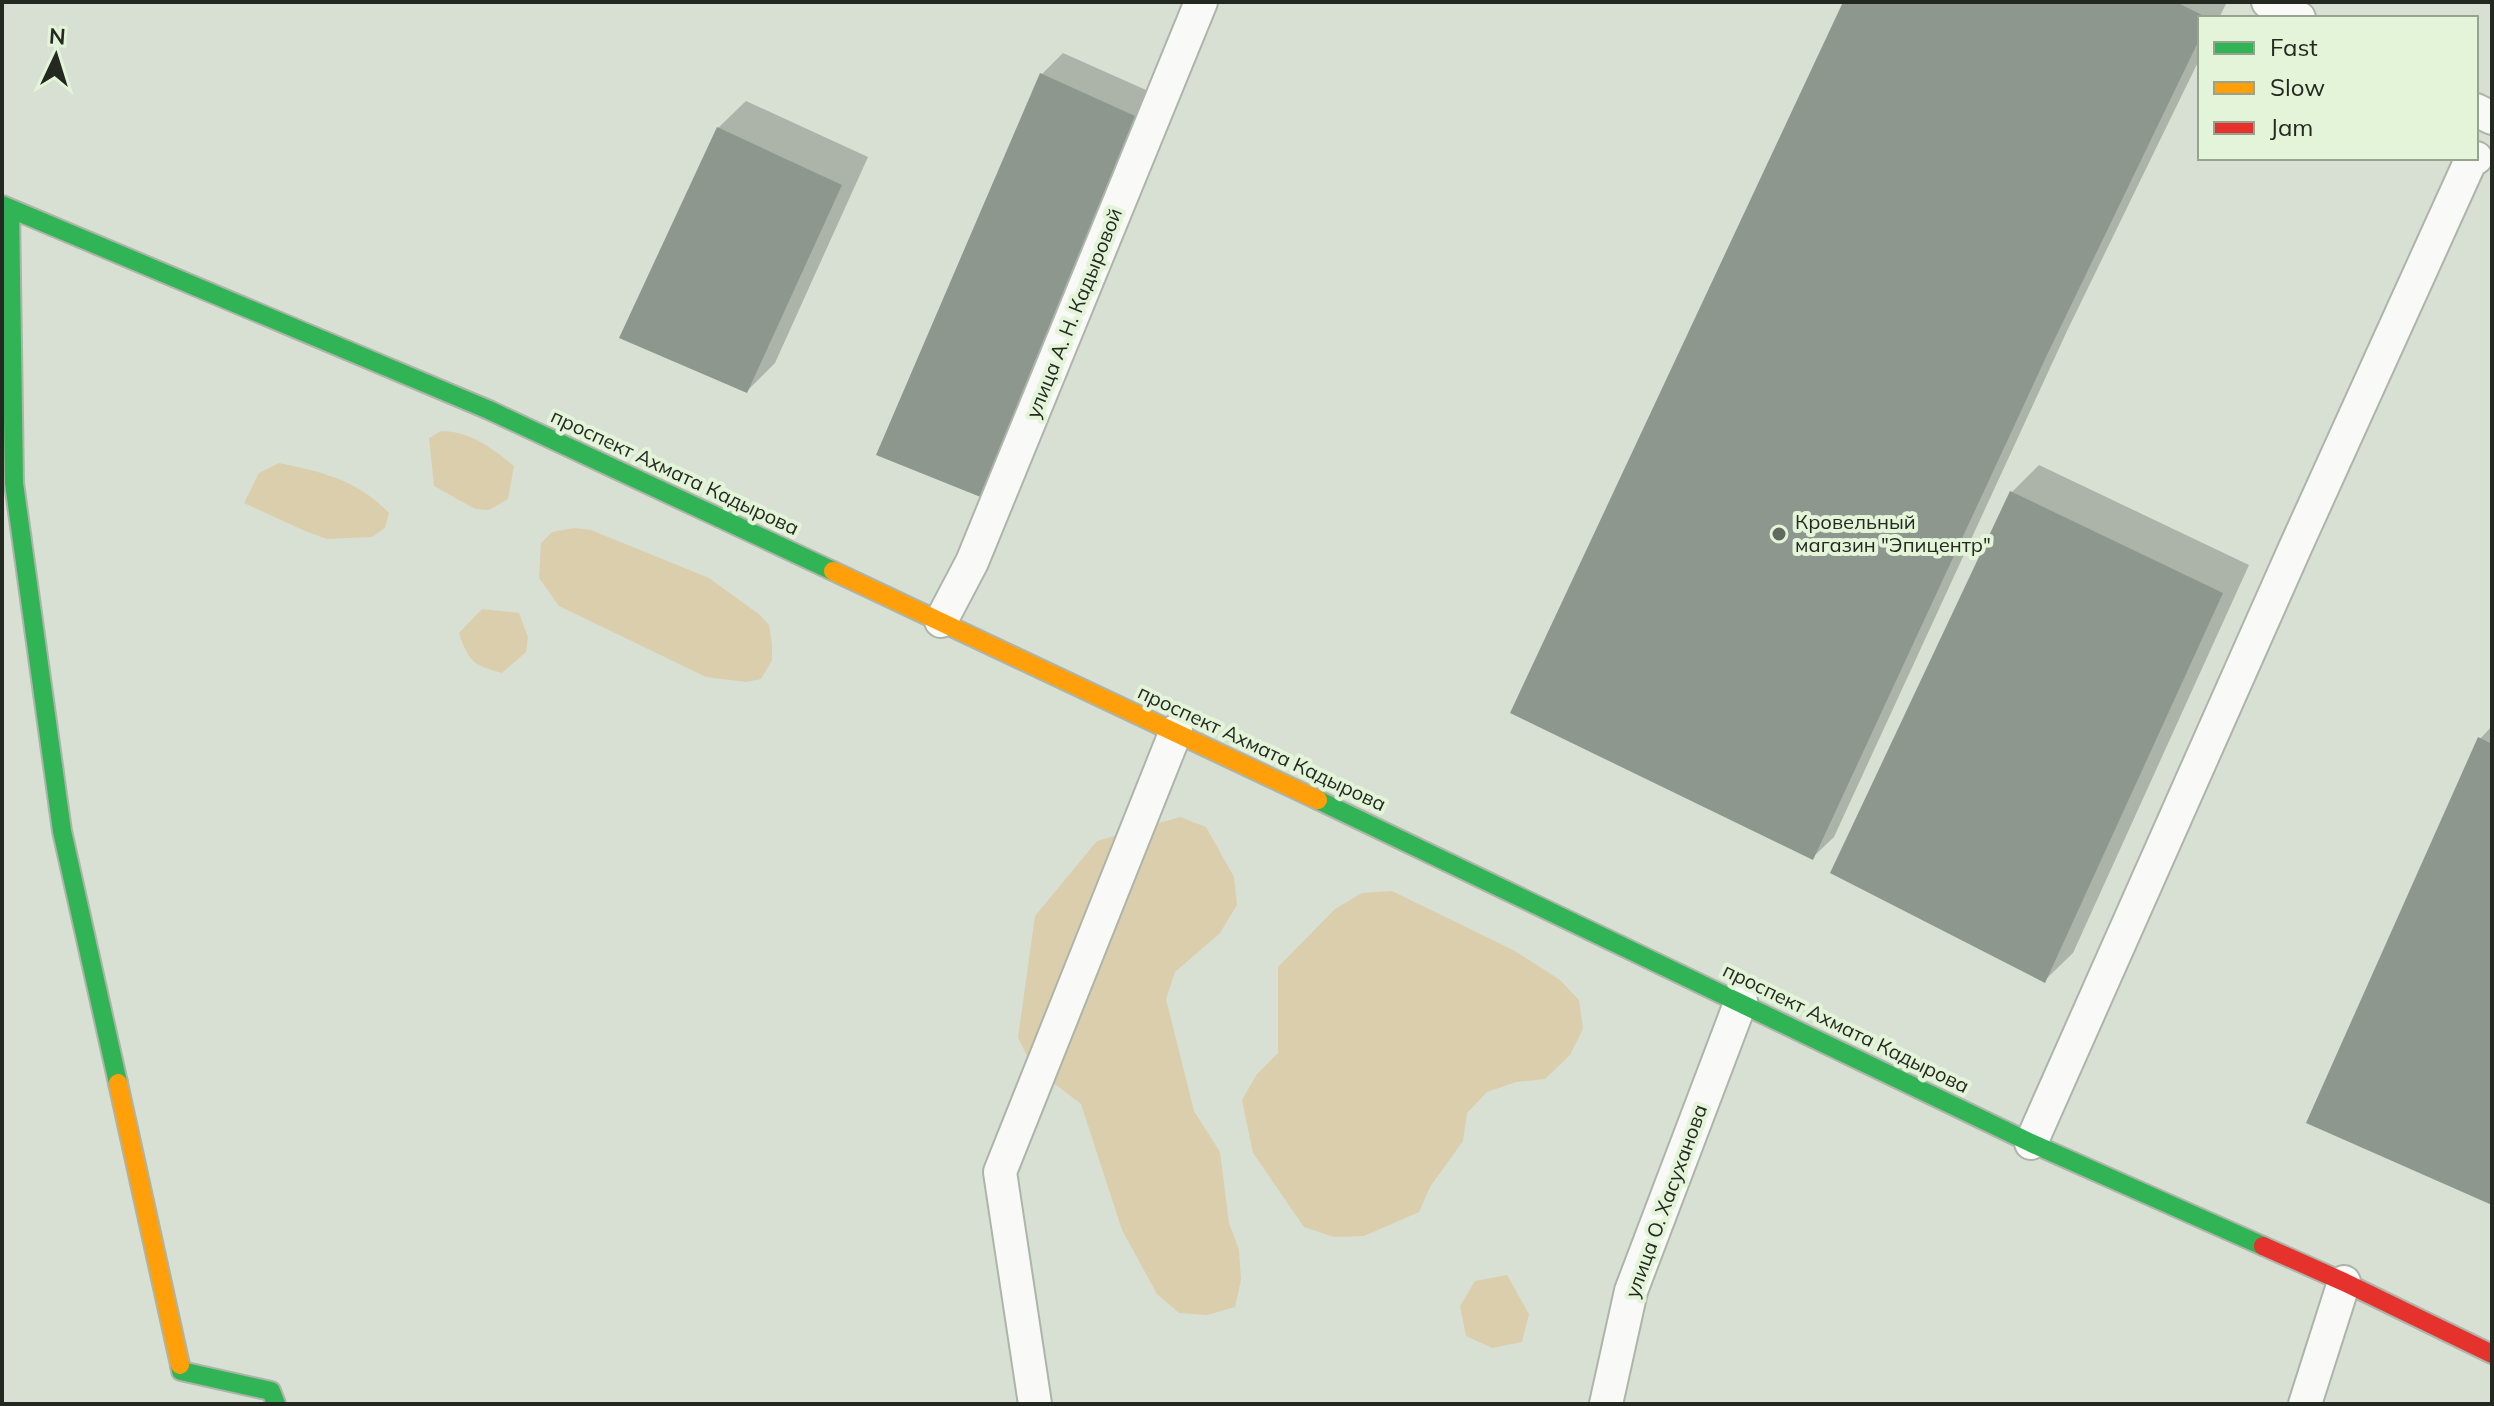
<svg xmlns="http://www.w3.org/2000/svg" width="2494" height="1406" viewBox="0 0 2494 1406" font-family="Mulish,sans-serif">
<rect width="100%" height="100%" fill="#d7e0d2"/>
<path fill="#dbceac" d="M441 431C470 431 492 448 514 466L508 499 489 510 475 509 434 486 429 438Z
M279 463C323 472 357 480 389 513L385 528 372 537 327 539 305 531 244 503 259 473Z
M574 528 591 530 709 578 760 615 769 625 772 645V660L761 679 746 682 706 677 559 606 539 578 541 543 552 532Z
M482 609 519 613 528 637 526 652 502 673C473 665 469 662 459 633Z
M1180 817 1206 827 1234 877 1237 905 1220 933 1175 972 1166 999 1194 1111 1220 1152 1229 1223 1239 1250 1241 1280 1235 1307 1207 1315 1179 1313 1157 1294 1122 1230 1081 1104 1033 1067 1018 1038 1035 916 1097 841Z
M1392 891 1515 951 1560 980 1579 1000 1583 1029 1570 1055 1545 1079 1516 1082 1487 1092 1467 1113 1463 1141 1430 1187 1419 1212 1364 1236 1334 1237 1304 1227 1253 1153 1242 1100 1257 1074 1278 1053V967L1335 909 1362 893Z
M1507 1275 1529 1314 1522 1342 1492 1348 1466 1336 1460 1306 1475 1281Z"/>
<path fill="#0003" d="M1845 2H2227L2219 18H2200V58L2067 331 1834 837 1812 858Z
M1063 53 1155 94 1004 474 1042 74Z
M746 101 868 157 775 363 747 391 718 128Z
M2039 465 2249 565 2073 953 2045 980 2011 493Z
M2492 726V1202L2480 739Z"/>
<path fill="#8e978e" d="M1843 2H2176L2208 18H2200V38L2047 355 1813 860 1510 713Z
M1040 73 1135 116 983 498 876 455Z
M717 127 842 185 747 393 619 338Z
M2010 491 2223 593 2045 983 1830 873Z
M2478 737 2492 744V1205L2306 1123Z"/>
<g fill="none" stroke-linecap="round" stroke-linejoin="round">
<defs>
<path id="street" d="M2268 2 2299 18
M2476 110 2492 118
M941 621 972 562 1201 2
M2031 1143 2295 548 2470 162 2476 158
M1035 1404 1000 1172 1176 731
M1606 1404 1631 1291 1741 1001
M2305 1404 2344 1282"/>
<path id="fast" d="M2 205 489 410 833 571
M10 209 14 483 62 831 118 1083
M1318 800 2031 1143 2263 1246
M180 1365 181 1371 271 1391 276 1404"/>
<path id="slow" d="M833 571 1318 800
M118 1083 180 1365"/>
<path id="jam" d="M2263 1246 2344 1282 2492 1354"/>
</defs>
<use href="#street" stroke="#adb4a9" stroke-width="36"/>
<use href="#fast" stroke="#adb4a9" stroke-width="22"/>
<use href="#slow" stroke="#adb4a9" stroke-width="22"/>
<use href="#jam" stroke="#adb4a9" stroke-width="22"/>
<use href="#street" stroke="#f9faf8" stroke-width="32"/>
<use href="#fast" stroke="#30b455" stroke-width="18"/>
<use href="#slow" stroke="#ff9f0a" stroke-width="18"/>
<use href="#jam" stroke="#e5322d" stroke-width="18"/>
</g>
<circle fill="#62695e" stroke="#e3f4d9" stroke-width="3" cx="1779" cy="534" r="8"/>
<g text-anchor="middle" stroke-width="8" stroke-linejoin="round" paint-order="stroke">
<g font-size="20" fill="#232920" stroke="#e3f4d9">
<text transform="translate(1074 313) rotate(-68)" y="7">улица А. Н. Кадыровой</text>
<text transform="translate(675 472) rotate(25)" y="7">проспект Ахмата Кадырова</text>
<text transform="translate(1262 748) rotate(25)" y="7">проспект Ахмата Кадырова</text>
<text transform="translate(1846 1028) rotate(26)" y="7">проспект Ахмата Кадырова</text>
<text transform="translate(1666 1201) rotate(-70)" y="7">улица О. Хасуханова</text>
</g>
<g font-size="20" fill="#232920" stroke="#e3f4d9" text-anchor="start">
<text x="1795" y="529">Кровельный<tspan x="1795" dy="23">магазин "Эпицентр"</tspan></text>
</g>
</g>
<rect width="2494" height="1406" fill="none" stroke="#232920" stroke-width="8"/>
<rect x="2198" y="16" width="280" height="144" fill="#e3f4d9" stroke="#96a38f" stroke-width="2"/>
<rect x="2214" y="42" width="40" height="12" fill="#30b455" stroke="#96a38f" stroke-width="2"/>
<text x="2270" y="56" font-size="24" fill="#232920">Fast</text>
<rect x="2214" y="82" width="40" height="12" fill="#ff9f0a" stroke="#96a38f" stroke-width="2"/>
<text x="2270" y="96" font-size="24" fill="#232920">Slow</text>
<rect x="2214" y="122" width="40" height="12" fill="#e5322d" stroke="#96a38f" stroke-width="2"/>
<text x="2270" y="136" font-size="24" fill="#232920">Jam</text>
<g transform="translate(56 56) rotate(4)" stroke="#e3f4d9" stroke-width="6" paint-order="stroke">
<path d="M0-6L14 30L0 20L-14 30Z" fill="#232920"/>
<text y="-12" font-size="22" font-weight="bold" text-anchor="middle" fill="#232920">N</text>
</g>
</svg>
